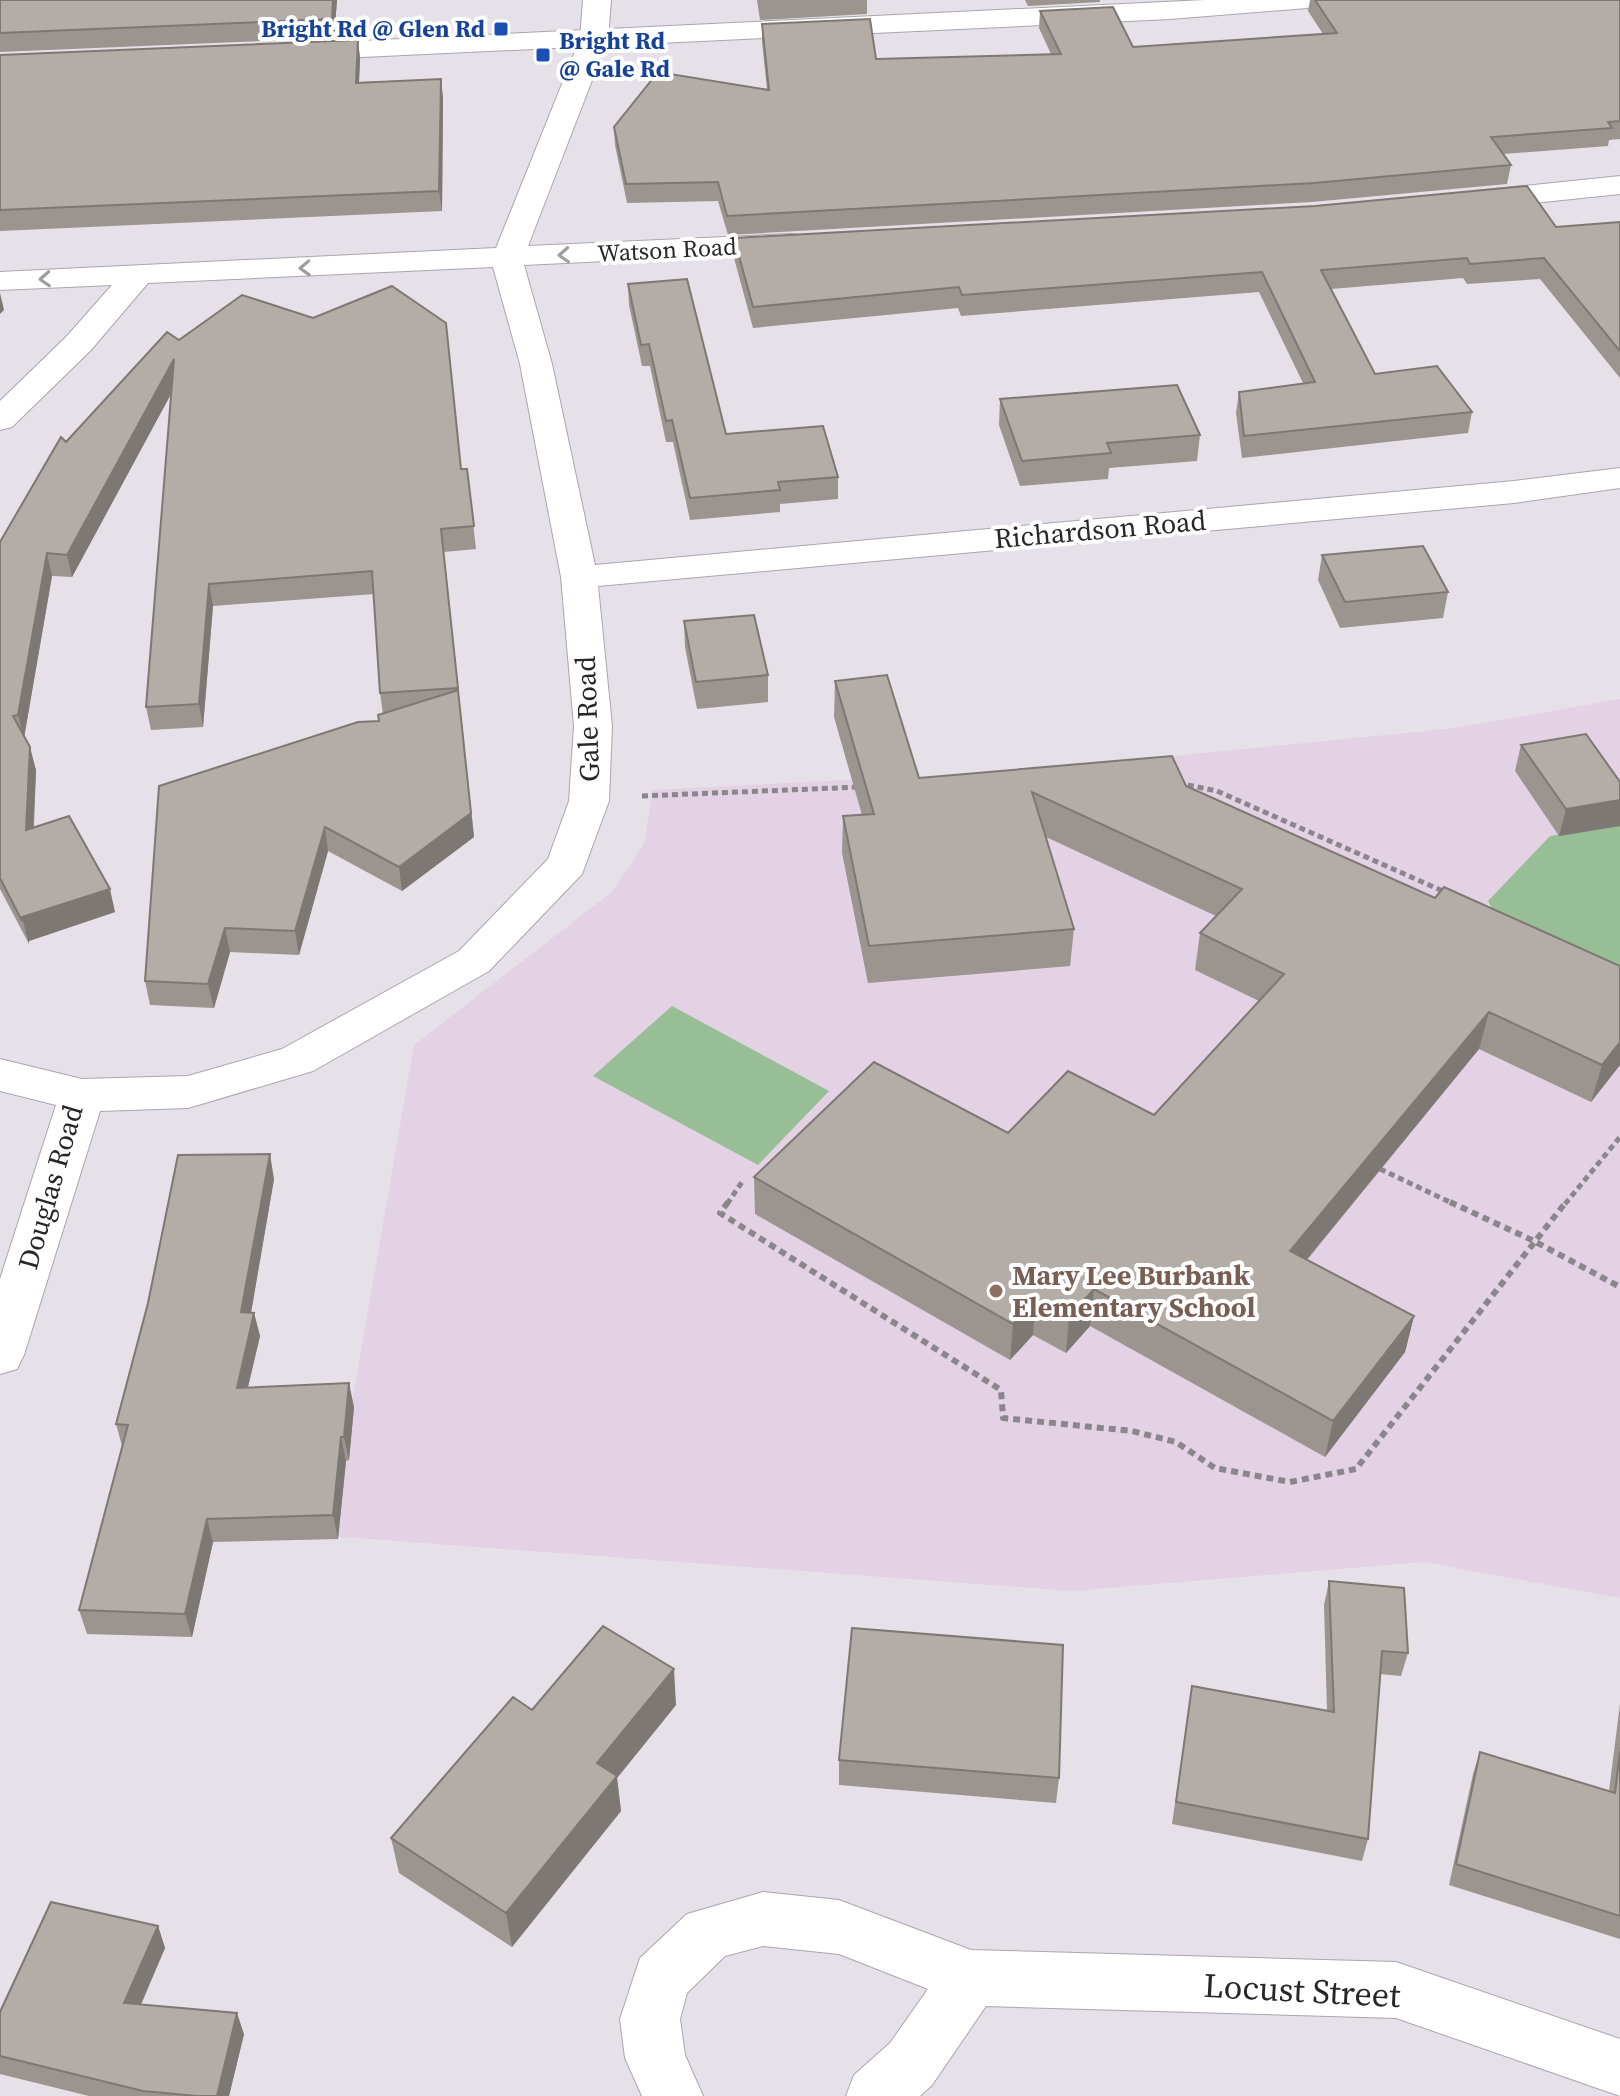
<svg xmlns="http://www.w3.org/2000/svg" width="1620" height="2096" viewBox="0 0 1620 2096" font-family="'Source Serif 4',serif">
<rect width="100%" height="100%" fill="#e6e0e8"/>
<path fill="#e3d2e4" d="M1620 699V1598L1423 1562 1072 1591 329 1536 414 1045 612 892 644 844 653 790 1021 771 1456 728Z"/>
<path fill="#97be95" d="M1620 824V983L1503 928 1488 901 1550 836Z
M672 1006 829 1091 758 1165 593 1076Z"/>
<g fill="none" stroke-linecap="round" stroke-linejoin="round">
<defs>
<path id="minor" d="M583 0H611L608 39 528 246 792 234 803 236 808 243 803 250 792 252 524 265 552 364 595 565 1514 481 1620 468V488L1514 503 598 586 612 726 609 801 582 874 489 971 313 1071 188 1108 100 1111 24 1355 17 1369 0 1374V1279L56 1105 0 1091V1059L82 1079 188 1076 282 1049 459 951 548 859 569 801 574 726 561 577 520 364 493 267 148 283 91 350 12 427 0 430V401L67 336 112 285 0 290V272L496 248 580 39Z
M1620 176V194L1475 209 1464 206 1460 200 1464 194 1475 191Z
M763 1892 839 1900 971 1950 1396 1962 1620 2039V2096L1396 2018 986 2006 932 2085 920 2096H846L854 2075 890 2043 928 1989 839 1954 763 1946 725 1956 687 1993 680 2019 685 2055 703 2096H642L625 2058 620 2019 640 1958 687 1914Z"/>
<path id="tertiary" d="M1205 0H1321L1317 6 1307 8 1170 19 299 60 289 58 285 52 289 46 299 44Z"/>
</defs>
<use href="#minor" stroke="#aba5ad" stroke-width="2"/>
<use href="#tertiary" stroke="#aba5ad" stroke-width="2"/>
<path stroke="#8a868c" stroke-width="5" stroke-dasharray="6 4" stroke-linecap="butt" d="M1178 783 1217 791 1445 892
M642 796 860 787
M1380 1169 1454 1204
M727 1204 742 1182
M1565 1204 1620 1137"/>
<path stroke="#8a868c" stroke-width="6" stroke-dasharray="7 5" stroke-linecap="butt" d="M728 1202 720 1213 1001 1390 1003 1418 1132 1431 1176 1442 1215 1468 1290 1482 1356 1469 1566 1202
M1450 1202 1534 1241 1620 1287"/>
<use href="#minor" fill="#fff" fill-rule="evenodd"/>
<use href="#tertiary" fill="#fff" fill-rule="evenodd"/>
</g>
<path fill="#9b948f" d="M0 0H337L334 38 0 52Z
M757 0H867V14L760 20Z
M1025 0H1100V2L1028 6Z
M1310 0H1620V139L1609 140 1608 146 1503 154 1511 165 1507 184 1312 202 728 235 718 201 627 203 615 145 614 127 767 89 762 42V24L876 59 1051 54 1039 28 1040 11 1133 47 1323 34 1308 11Z
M358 40 360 59 359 82 441 79 443 99 442 211 0 231V55Z
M1620 222V378L1540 279 1467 284 1463 278 1331 289 1375 374 1472 412 1468 433 1242 458 1236 413 1239 392 1303 383 1259 292 961 316 958 308 753 328 734 258V238L1556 227Z
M628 284 726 434 838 477V499L780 504V512L690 520 673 442H666L650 366H642L629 305Z
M179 340 461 469H467L476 549 444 552 474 837 402 891 328 851 299 955 230 952 214 1008 150 1005 145 981 379 721 383 714 380 693 374 594 213 606 203 727 151 730 146 707 171 394 72 577 52 576 24 737 36 770 34 827 115 912 29 941V944L0 889V542L66 442Z
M1000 399 1200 435 1197 461 1109 468 1108 479 1020 486 999 425Z
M1322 555 1448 592 1443 618 1340 628 1318 580Z
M684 621 768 675V702L697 709 685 647Z
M835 681 919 778 1186 786 1620 1065 1591 1102 1479 1049 1307 1260 1414 1316 1405 1352 1325 1457 1090 1326 1066 1353 1033 1335 1010 1360 755 1214 754 1177 1008 1133 1154 1115 1259 1001 1195 970 1200 933 1216 916 1046 837 1074 929 1070 966 868 983 842 853 843 816 862 815 834 717Z
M1521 745 1620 782V826L1559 836 1515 771Z
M274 1179 251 1312 254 1313 260 1336 248 1387 354 1407 349 1460 346 1461 338 1539 213 1542 192 1637 87 1634 79 1610 122 1446 116 1424Z
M1329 1581 1408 1653 1401 1676 1380 1674 1368 1839 1362 1861 1172 1824 1192 1686 1327 1711 1324 1605Z
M1620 1704V1939L1449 1885 1473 1774 1480 1752 1609 1791Z
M676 1705 617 1778 621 1811 512 1947 399 1873 391 1838 532 1710Z
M839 1760 1059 1778 1056 1803 839 1785Z
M158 1926 165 1948 141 2005 244 2034 229 2096H89L0 2074V2012Z"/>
<path fill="#7e7874" d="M333 0H337L334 38 332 19Z
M358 40 360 59 358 102 356 83Z
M441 79 443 99 442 211 439 191Z
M0 293 4 310 0 314Z
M174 359 178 381 72 577 67 555Z
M47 553 52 576 24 738 18 715Z
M209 584 213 606 203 727 199 704Z
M458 690 474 837 402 891 399 867Z
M30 747 36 770 32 853 26 830Z
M1620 800V826L1559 836 1566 809Z
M325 827 328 851 299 955 295 931Z
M110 889 115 912 29 941V944L22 917Z
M225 928 230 952 214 1008 208 984Z
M1489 1012 1479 1049 1283 1288 1290 1251Z
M1620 1042V1065L1591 1102 1602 1065Z
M270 1154 274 1179 247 1336 241 1312Z
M1094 1289 1090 1326 1066 1353 1069 1317Z
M1036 1298 1033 1335 1010 1360 1013 1324Z
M254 1313 260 1336 242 1412 237 1388Z
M1414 1316 1405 1352 1325 1457 1333 1421Z
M349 1383 354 1407 349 1460 344 1437Z
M341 1437 346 1461 338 1539 333 1515Z
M207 1519 213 1542 192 1637 185 1614Z
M674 1669 676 1705 617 1778 621 1811 512 1947 506 1913 597 1763Z
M158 1926 165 1948 132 2024 124 2003Z
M237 2013 244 2034 229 2096H217Z"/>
<path fill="#b4aca6" stroke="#7e7874" stroke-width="2" d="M0 0H333L332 19 0 33Z
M1315 0H1620V121L1608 122 1612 128 1491 137 1511 165 1314 183 727 216 718 182 626 184 614 127 658 72 769 90 762 24 870 19 876 59 1061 54 1040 11 1113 7 1133 47 1337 33Z
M358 40 356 83 441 79 439 191 0 210V55Z
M1527 186 1556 227 1620 222V351L1544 258 1470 264 1467 258 1321 270 1375 374 1437 366 1472 412 1244 436 1239 392 1315 382 1262 272 962 295 959 287 753 307 734 238 1315 206Z
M687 279 726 434 823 426 838 477 778 482 780 490 690 498 672 420 666 421 649 344 641 345 628 284Z
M392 286 446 323 461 469H467L474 526 441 529 458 688 380 693 372 571 209 584 199 704 146 707 174 359 67 555 47 553 18 715 13 716 30 747 26 830 69 816 110 889 22 917V921L0 878V542L61 437 66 442 167 332 179 340 242 295 313 318Z
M1177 385 1200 435 1107 443 1111 453 1022 461 1000 399Z
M1423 546 1448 592 1345 602 1322 555Z
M754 615 768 675 696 682 684 621Z
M887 675 919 778 1172 756 1186 786 1435 898 1444 887 1620 966V1042L1602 1065 1489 1012 1290 1251 1414 1316 1333 1421 1094 1289 1069 1317 1036 1298 1013 1324 754 1177 874 1062 1008 1133 1068 1071 1154 1115 1284 974 1200 933 1242 889 1032 792 1074 929 869 946 843 816 874 814 835 681Z
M458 690 471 813 399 867 325 827 295 931 225 928 208 984 145 981 159 786 358 722 379 721 378 715Z
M1586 734 1620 782V800L1566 809 1521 745Z
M270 1154 241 1312 254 1313 237 1388 349 1383 344 1437H341L333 1515 207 1519 185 1614 79 1610 128 1425 116 1424 148 1303 178 1155Z
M1329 1581 1404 1588 1408 1653 1382 1651 1368 1839 1176 1802 1192 1686 1334 1712Z
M603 1626 674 1669 597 1763 617 1776 506 1913 391 1838 513 1697 532 1710Z
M852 1628 1063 1645 1059 1778 839 1760Z
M1620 1751V1916L1456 1864 1480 1752 1615 1793Z
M51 1902 158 1926 124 2003 237 2013 217 2096H197L143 2091 0 2056V2012Z"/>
<defs><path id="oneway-chevron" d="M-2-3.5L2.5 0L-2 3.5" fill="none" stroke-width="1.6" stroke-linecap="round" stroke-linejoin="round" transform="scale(2)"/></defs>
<g stroke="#9e9d9f">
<use href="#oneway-chevron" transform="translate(564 255) rotate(177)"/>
<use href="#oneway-chevron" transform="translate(305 268) rotate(178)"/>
<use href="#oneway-chevron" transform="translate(45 279) rotate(177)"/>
</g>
<g fill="#1a4fb4" stroke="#fff" stroke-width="3">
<rect x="493" y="21" width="16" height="16" rx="4"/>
<rect x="535" y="47" width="16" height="16" rx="4"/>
</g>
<circle fill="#8d6e63" stroke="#fff" stroke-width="3" cx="996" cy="1291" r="8"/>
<g text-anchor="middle" stroke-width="8" stroke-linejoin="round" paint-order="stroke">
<g font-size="24" font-weight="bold" fill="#164399" stroke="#fff" text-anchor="end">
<text x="485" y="37">Bright Rd @ Glen Rd</text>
<text x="559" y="49" text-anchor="start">Bright Rd<tspan x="559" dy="28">@ Gale Rd</tspan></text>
</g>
<g font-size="24" fill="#28262a" stroke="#fff">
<text transform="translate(667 250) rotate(-3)" y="8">Watson Road</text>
</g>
<g font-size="28" fill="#28262a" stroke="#fff">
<text transform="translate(1100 529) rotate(-5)" y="10">Richardson Road</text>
<text transform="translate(587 719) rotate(-92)" y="10">Gale Road</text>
<text transform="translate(50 1187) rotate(-74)" y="10">Douglas Road</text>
</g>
<g font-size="28" font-weight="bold" fill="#785e54" stroke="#fff" text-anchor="start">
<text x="1012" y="1285">Mary Lee Burbank<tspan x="1012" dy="32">Elementary School</tspan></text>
</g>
<g font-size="34" fill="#28262a" stroke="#fff">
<text transform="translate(1302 1990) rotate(3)" y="12">Locust Street</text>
</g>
</g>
</svg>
